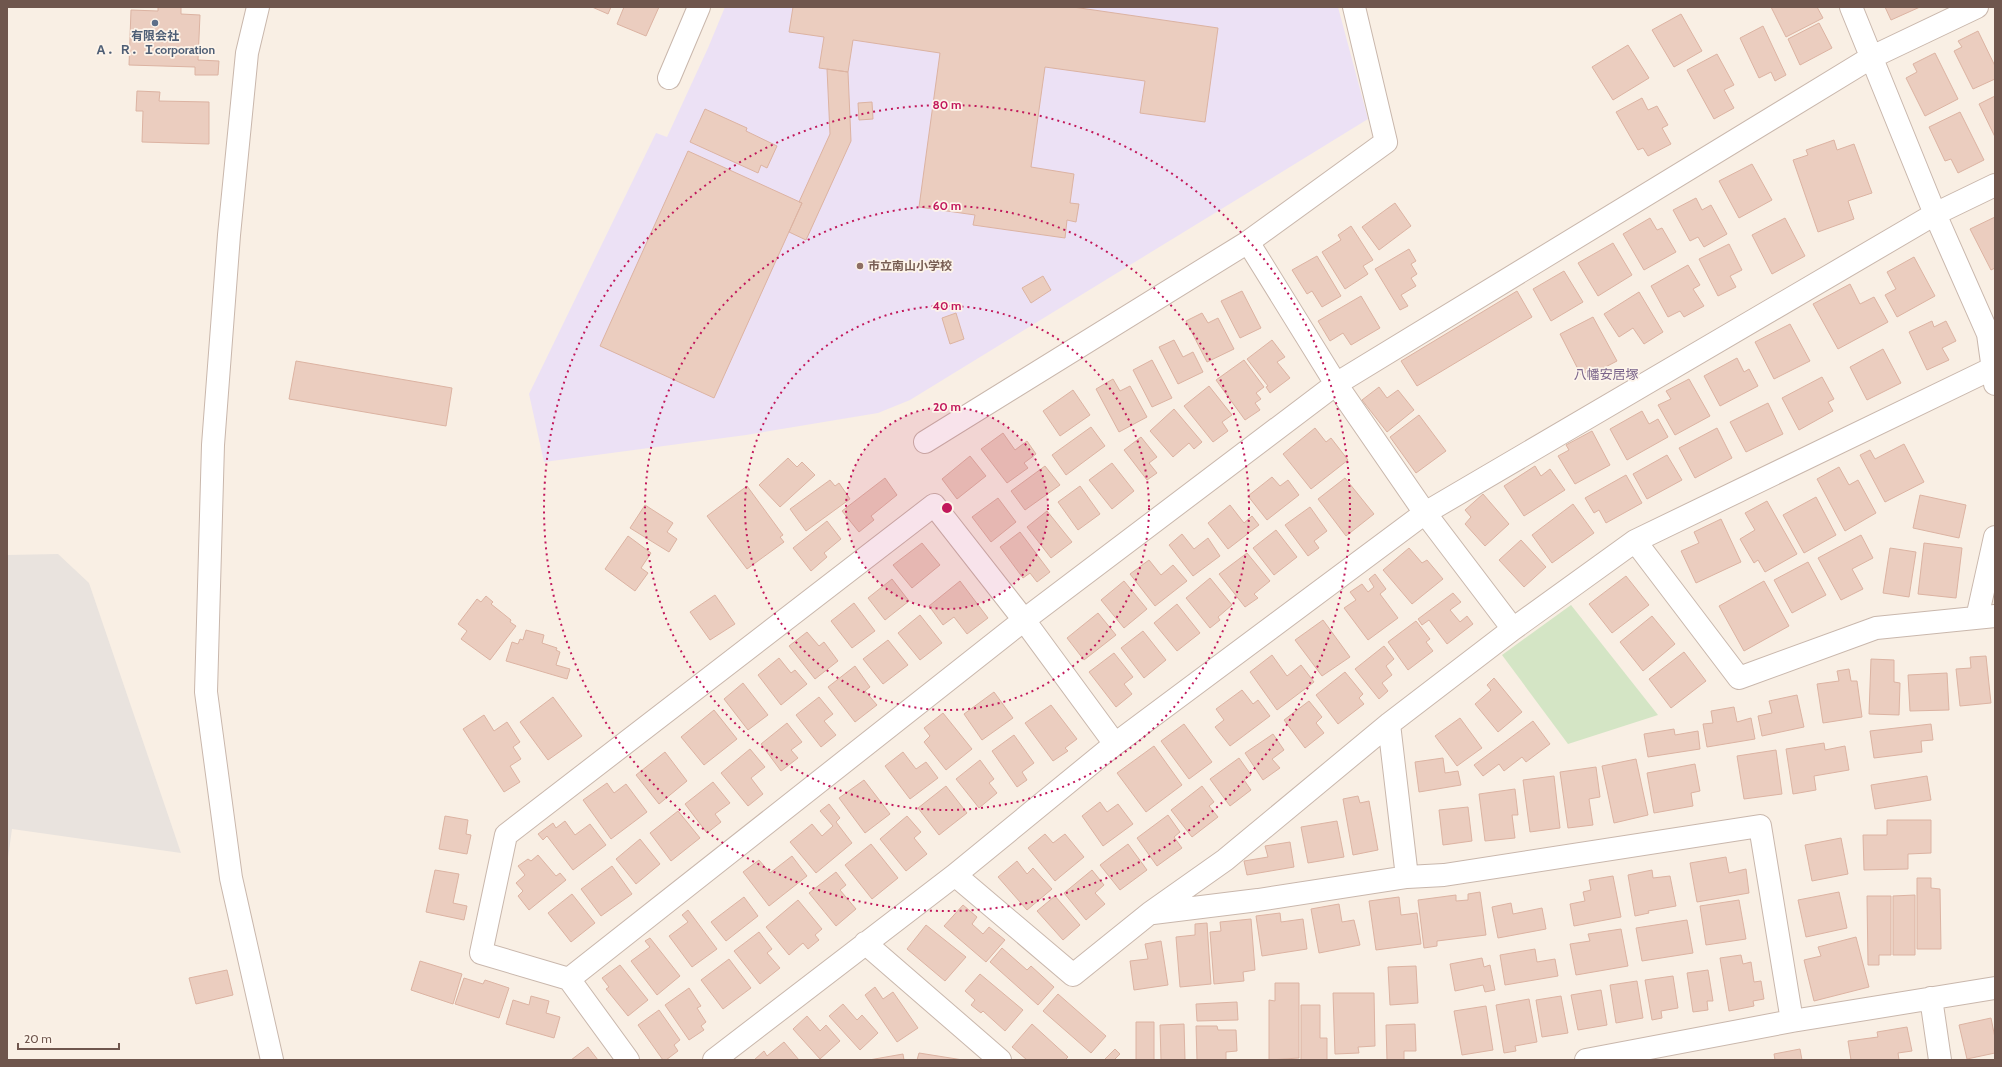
<svg xmlns="http://www.w3.org/2000/svg" width="2002" height="1067" viewBox="0 0 2002 1067" font-family="Cabin,'Noto Sans JP',sans-serif">
<rect width="100%" height="100%" fill="#f9efe4"/>
<path fill="#e9e3de" d="M58 554 89 583 181 853 12 829 7 865V555Z"/>
<path fill="#ece1f5" d="M725 7H1338L1368 119 910 400 878 413 746 435 544 462 529 394 656 133 667 137 708 48Z"/>
<path fill="#d4e5c5" d="M1571 605 1658 715 1568 744 1502 655Z"/>
<path fill="#ebcdbf" stroke="#dcb3a2" d="M158 7H181V14L200 15 198 60 219 61 218 75H195V67L129 65 131 10 158 11Z
M592 7H611L608 14Z
M624 7H659L646 36 617 24Z
M793 7H1073L1218 28 1205 122 1140 113 1145 81 1045 67 1031 167 1074 174 1070 203 1079 204 1076 222 1067 220 1065 238 973 225 975 215 919 207 940 53 853 40 848 72 819 68 824 37 789 32Z
M1771 7H1817L1823 18 1786 37Z
M1885 7H1920L1891 20Z
M1681 14 1702 51 1674 67 1652 30Z
M1819 23 1832 48 1800 65 1788 39Z
M1763 26 1786 75 1775 81 1771 72 1759 78 1740 38Z
M1978 31 1995 66V79L1973 89 1954 51 1962 47 1958 41Z
M1628 45 1649 78 1613 100 1592 67Z
M1935 53 1958 99 1925 116 1906 78 1917 72 1913 64Z
M1717 54 1734 85 1724 90 1734 108 1714 119 1687 70Z
M827 69 848 72 851 141 806 240 789 232 802 203 799 202 830 134Z
M137 91 160 92 159 101 209 102V144L142 142 143 111H136Z
M1995 96V137L1979 104Z
M1642 98 1648 110 1657 106 1668 125 1662 128 1671 144 1648 156 1643 148 1638 150 1616 112Z
M872 102 873 119 859 120 858 103Z
M705 109 747 128 746 131 777 146 767 168 761 165 758 173 690 142Z
M1960 112 1984 160 1958 173 1951 159 1945 161 1929 127Z
M1834 140 1837 150 1854 144 1872 193 1848 201 1854 219 1818 232 1793 160 1808 155 1806 150Z
M688 151 802 203 714 398 600 346Z
M1752 164 1772 200 1739 218 1719 181Z
M1696 198 1702 210 1711 205 1727 234 1704 247 1698 237 1690 241 1673 210Z
M1395 203 1411 226 1379 250 1362 227Z
M1995 217V268L1991 270 1970 229Z
M1650 218 1657 230 1662 228 1676 252 1644 270 1623 234Z
M1785 218 1805 256 1772 274 1752 235Z
M1351 226 1373 260 1363 266 1368 274 1345 289 1322 252 1341 240 1338 235Z
M1613 243 1632 275 1598 296 1578 263Z
M1729 244 1742 270 1730 276 1736 287 1718 296 1699 259Z
M1409 249 1416 261 1411 264 1417 274 1411 278 1416 286 1401 295 1408 306 1400 310 1375 269Z
M1317 256 1341 296 1322 307 1312 291 1307 294 1292 270Z
M1914 257 1935 296 1897 317 1885 295 1896 289 1887 272Z
M1688 265 1700 285 1693 289 1704 306 1684 317 1680 311 1668 317 1651 286Z
M1564 271 1583 302 1551 321 1533 289Z
M1043 276 1051 290 1031 303 1022 288Z
M1850 284 1860 304 1874 297 1888 322 1838 349 1813 304Z
M1242 291 1261 328 1240 338 1221 301Z
M1517 291 1532 317 1417 386 1401 361Z
M1639 292 1663 332 1644 344 1633 328 1619 337 1604 314Z
M1361 296 1380 328 1351 345 1343 333 1330 341 1318 321Z
M956 313 964 339 950 344 942 318Z
M1202 313 1208 323 1218 318 1234 349 1207 362 1186 321Z
M1593 317 1617 361 1590 375 1588 371 1581 375 1560 334Z
M1932 321 1934 327 1946 321 1956 341 1942 348 1949 360 1927 370 1909 332Z
M1790 324 1810 361 1774 379 1755 342Z
M1174 340 1183 357 1193 352 1203 372 1178 384 1159 347Z
M1272 340 1285 357 1277 362 1290 378 1270 393 1266 387 1268 386 1247 359Z
M1883 349 1901 383 1867 400 1850 367Z
M1737 358 1744 372 1749 369 1758 386 1720 406 1704 376Z
M1152 360 1172 398 1152 407 1133 370Z
M1244 360 1264 387 1256 393 1261 399 1255 403 1260 410 1245 420 1216 380Z
M296 361 452 388 446 426 289 399Z
M1822 377 1834 399 1828 402 1833 411 1799 430 1782 398Z
M1113 379 1120 391 1130 386 1147 417 1119 432 1096 389Z
M1689 379 1710 416 1675 435 1658 405 1671 399 1666 391Z
M1209 386 1232 415 1222 422 1228 431 1213 442 1184 406Z
M1379 387 1387 398 1398 390 1414 410 1387 432 1362 400Z
M1073 390 1090 415 1060 436 1043 411Z
M1768 403 1783 434 1746 452 1730 422Z
M1174 409 1202 442 1194 449 1189 443 1173 457 1150 431Z
M1642 411 1649 424 1658 419 1668 437 1627 460 1610 429Z
M1419 415 1446 451 1416 473 1390 437Z
M1091 427 1105 446 1066 475 1052 455Z
M1315 428 1326 442 1331 438 1348 460 1311 489 1283 454Z
M1717 428 1732 458 1695 478 1679 448Z
M1592 431 1610 465 1575 484 1558 456 1569 450 1566 445Z
M1003 433 1015 450 1027 441 1036 454 1024 463 1028 468 1007 483 981 449Z
M1141 437 1157 457 1149 463 1157 473 1147 480 1124 450Z
M1904 444 1924 482 1885 502 1860 455 1870 450 1875 459Z
M1667 455 1682 480 1647 499 1633 474Z
M970 456 986 476 957 499 942 479Z
M788 458 797 467 802 462 815 475 780 507 759 485Z
M1112 463 1134 491 1112 509 1089 480Z
M1045 466 1060 485 1025 510 1011 491Z
M1535 466 1541 476 1550 469 1565 490 1524 516 1504 486Z
M1839 467 1849 485 1858 480 1876 513 1845 531 1817 479Z
M1626 475 1642 503 1606 523 1599 510 1594 513 1585 498Z
M1272 477 1280 486 1288 480 1299 495 1267 520 1248 496Z
M885 478 897 495 871 516 874 520 859 532 842 511Z
M1345 478 1374 514 1346 536 1318 499Z
M830 480 835 486 839 483 850 499 806 531 790 509Z
M747 486 783 535 780 537 784 542 747 569 707 516Z
M1080 486 1100 514 1078 530 1058 502Z
M1483 494 1509 524 1485 546 1465 524 1471 517 1465 510Z
M1920 495 1966 505 1959 538 1913 528Z
M1816 497 1836 535 1804 553 1783 515Z
M998 498 1016 522 991 542 972 517Z
M1767 501 1797 554 1765 572 1758 560 1754 563 1740 539 1755 530 1745 513Z
M1573 504 1594 533 1552 563 1532 535Z
M645 505 673 523 667 532 677 539 669 552 630 528Z
M1230 505 1244 523 1252 516 1259 525 1228 549 1208 523Z
M1310 507 1327 531 1314 541 1319 548 1308 556 1285 525Z
M1047 511 1072 542 1051 558 1027 527Z
M1721 519 1741 562 1696 583 1681 551 1699 543 1694 532Z
M827 521 841 539 824 553 827 557 811 571 793 548Z
M1276 530 1297 557 1274 575 1253 548Z
M1020 532 1050 572 1037 582 1030 573 1023 578 1000 547Z
M1182 534 1194 549 1208 538 1220 556 1193 576 1169 545Z
M1861 535 1873 558 1852 569 1863 589 1841 600 1818 558Z
M628 536 651 553 641 568 648 573 635 591 605 569Z
M1521 540 1546 567 1524 587 1499 560Z
M922 543 940 565 912 588 893 565Z
M1924 543 1962 548 1956 598 1918 594Z
M1409 548 1422 563 1427 560 1443 579 1412 604 1383 570Z
M1890 548 1916 552 1909 597 1883 593Z
M1247 553 1270 581 1254 594 1258 598 1245 607 1219 574Z
M1149 560 1161 575 1173 565 1187 581 1155 606 1130 574Z
M1808 562 1826 595 1792 613 1774 580Z
M1375 574 1386 589 1380 594 1398 618 1368 640 1344 608 1356 600 1350 592 1362 584 1368 592 1374 587 1369 579Z
M1626 576 1649 605 1612 633 1589 604Z
M1210 578 1232 605 1218 617 1220 620 1210 628 1186 598Z
M892 579 909 601 885 620 868 598Z
M960 581 988 618 967 634 954 617 943 625 929 606Z
M1124 581 1147 609 1124 628 1101 600Z
M1764 581 1789 626 1744 651 1719 606Z
M1453 593 1461 602 1450 610 1460 622 1467 616 1473 624 1447 644 1429 620 1422 625 1418 619Z
M715 595 735 624 710 640 690 612Z
M486 596 493 602 491 604 511 620 510 622 516 626 490 660 461 639 467 631 458 624 477 599 481 602Z
M854 603 875 631 852 648 831 621Z
M1177 604 1200 633 1177 651 1154 623Z
M1098 613 1116 635 1084 660 1067 638Z
M920 615 942 643 920 660 898 633Z
M1652 616 1675 644 1643 671 1620 642Z
M1323 620 1350 657 1322 676 1295 640Z
M1416 621 1430 639 1426 642 1433 651 1408 670 1388 642Z
M526 630 544 635 542 643 557 648 556 650 560 652 556 665 570 669 567 679 506 661 512 642 518 644 520 639 523 640Z
M1143 631 1166 660 1144 678 1121 648Z
M807 632 819 646 824 642 838 661 815 679 789 646Z
M888 640 908 665 883 684 863 659Z
M1384 646 1394 659 1386 666 1392 675 1382 683 1388 691 1379 699 1355 669Z
M1684 652 1706 681 1671 708 1649 679Z
M1114 653 1133 677 1124 684 1132 694 1116 707 1089 672Z
M1272 655 1287 676 1301 665 1314 682 1277 710 1250 672Z
M1986 656 1991 703 1960 706 1956 669 1971 668 1970 657Z
M779 658 791 673 795 670 807 684 781 705 758 675Z
M1871 659 1894 660V682L1900 683 1899 715 1869 714Z
M855 666 870 687 865 691 877 705 855 722 828 687Z
M1849 669 1851 681H1857L1862 717 1823 723 1817 684 1839 681 1837 671Z
M1345 672 1363 694 1359 698 1364 704 1338 724 1316 695Z
M1947 673 1949 710 1910 711 1908 675Z
M1494 678 1522 712 1498 732 1475 704 1491 690 1487 685Z
M743 683 768 715 748 730 724 699Z
M1242 690 1253 704 1258 700 1270 716 1230 746 1215 727 1224 720 1216 709Z
M994 692 1013 718 982 740 964 714Z
M1797 695 1804 727 1762 736 1758 716 1772 713 1769 701Z
M553 697 582 736 548 760 520 722Z
M819 697 833 714 824 721 836 735 821 747 796 715Z
M1309 701 1322 717 1316 723 1324 733 1305 748 1284 720Z
M1051 705 1077 739 1065 748 1068 751 1053 761 1025 723Z
M1734 707 1737 722 1751 718 1755 739 1707 747 1703 724 1713 723 1711 711Z
M714 710 737 739 704 765 681 737Z
M943 713 972 749 946 770 924 742 930 736 924 728Z
M484 715 494 731 507 722 520 742 513 747 521 759 510 766 520 782 504 792 463 729Z
M1460 718 1482 748 1457 766 1435 736Z
M1533 721 1550 744 1526 762 1522 757 1504 771 1499 764 1483 776 1474 765Z
M787 723 802 742 791 750 798 758 781 771 761 744Z
M1184 724 1212 762 1189 779 1161 741Z
M1931 724 1933 740 1921 741 1922 752 1874 758 1870 731Z
M1674 729 1675 735 1698 731 1700 749 1648 757 1644 734Z
M1273 734 1284 750 1272 759 1280 768 1263 780 1245 753Z
M1014 735 1034 763 1022 772 1027 780 1017 787 992 751Z
M1824 743 1825 750 1845 746 1849 770 1814 776 1816 790 1793 794 1786 749Z
M1154 746 1182 785 1146 812 1117 773Z
M750 749 765 767 751 778 763 794 748 806 721 773Z
M1776 750 1782 794 1744 799 1737 756Z
M665 752 687 781 659 804 636 775Z
M903 752 916 769 926 762 938 778 910 799 885 766Z
M1239 758 1251 775 1244 780 1251 790 1230 806 1210 779Z
M1443 758 1445 773 1458 771 1461 785 1419 792 1415 762Z
M1636 759 1648 815 1614 823 1602 766Z
M980 760 994 779 989 783 997 793 979 808 956 779Z
M1695 764 1700 791 1691 793 1693 806 1654 813 1647 773Z
M1596 767 1600 797 1589 799 1593 825 1568 828 1560 772Z
M1554 776 1560 828 1530 832 1523 780Z
M1927 776 1931 800 1875 809 1871 785Z
M864 780 890 814 865 833 839 798Z
M713 782 730 803 715 814 721 822 707 833 685 804Z
M607 783 614 793 626 784 647 812 611 839 583 800Z
M946 786 967 813 939 835 918 808Z
M1202 786 1214 802 1209 806 1218 817 1192 837 1171 810Z
M1515 789 1518 815H1512L1515 838 1485 841 1479 794Z
M1358 796 1360 803 1369 801 1378 850 1353 855 1343 799Z
M1100 802 1107 812 1118 804 1133 824 1103 846 1082 816Z
M829 804 840 818 836 822 852 843 816 873 790 842 812 824 822 836 833 826 820 811Z
M1468 807 1472 841 1443 845 1439 810Z
M678 811 700 838 671 861 650 833Z
M1168 815 1180 832 1174 837 1182 848 1157 866 1137 838Z
M445 816 468 820 466 834 471 835 467 854 439 849Z
M907 816 921 832 914 838 927 854 906 871 880 839Z
M1887 820H1931V853L1908 854V869L1864 870 1863 835H1887Z
M565 821 575 835 590 824 606 845 573 870 547 836 543 840 538 834 553 823 556 828Z
M1337 821 1344 857 1308 863 1301 827Z
M1045 834 1053 843 1065 834 1084 857 1055 881 1028 848Z
M1841 838 1848 874 1812 881 1805 845Z
M640 839 660 864 636 884 616 859Z
M1290 842 1294 867 1247 875 1244 861 1268 857 1265 846Z
M871 844 898 878 872 899 845 865Z
M1128 844 1147 870 1120 890 1100 865Z
M538 855 556 876 560 873 566 880 529 910 518 896 523 891 516 883 525 875 518 866 528 859 531 861Z
M792 856 807 876 769 906 743 872 759 860 770 873Z
M1726 857 1729 873 1746 869 1749 893 1697 902 1690 863Z
M1017 861 1027 874 1033 868 1052 889 1027 910 998 877Z
M612 866 632 894 601 916 581 889Z
M435 870 459 874 453 903 467 906 464 920 426 912Z
M1092 870 1104 885 1095 893 1105 904 1086 920 1064 893Z
M1652 870 1653 878 1670 876 1676 906 1648 911 1649 913 1635 916 1628 875Z
M836 872 846 885 840 890 856 909 836 926 809 893Z
M1613 876 1621 917 1574 926 1570 904 1585 901 1583 892 1591 890 1589 880Z
M1917 878H1931V888L1940 889 1941 949H1917Z
M1480 892 1486 935 1437 941V946L1424 948 1418 900 1456 895V901L1468 900V894Z
M1839 892 1847 928 1806 937 1798 900Z
M572 894 595 923 571 942 548 913Z
M1915 895V955H1893V896Z
M1055 896 1080 925 1063 940 1037 911Z
M1867 896H1891V955H1879V965H1868Z
M744 897 758 916 726 941 711 922Z
M1399 897 1401 915 1417 913 1421 944 1376 950 1369 901Z
M798 900 822 929 815 935 819 940 808 949 803 943 789 955 766 927Z
M1739 900 1746 939 1706 945 1700 906Z
M1511 903 1513 914 1542 908 1546 929 1498 938 1492 907Z
M1339 904 1342 922 1354 920 1360 945 1319 953 1311 909Z
M963 905 977 917 972 924 983 934 989 927 1005 940 986 962 944 926Z
M688 910 717 949 692 967 669 936 688 922 682 915Z
M1280 913 1281 922 1303 919 1307 949 1262 956 1256 916Z
M1251 919 1255 970 1243 972 1244 981 1214 984 1210 932 1221 931 1220 922Z
M1687 920 1693 953 1642 961 1636 928Z
M1207 923 1211 984 1180 987 1176 937 1195 935V924Z
M926 925 966 957 945 981 907 949Z
M1621 929 1628 966 1576 975 1570 944 1590 941 1588 934Z
M759 932 772 949 767 953 780 968 760 984 734 951Z
M1856 937 1869 987 1814 1001 1804 960 1821 956 1818 947Z
M650 938 680 976 657 995 631 961 650 947 645 941Z
M1161 941 1168 985 1134 990 1130 961 1148 959 1145 944Z
M1002 948 1027 970 1031 966 1054 987 1038 1005 990 962Z
M1535 949 1537 962 1555 959 1558 976 1505 985 1500 955Z
M1741 955 1743 964 1751 962 1754 982 1761 981 1764 999 1753 1001 1754 1006 1729 1011 1720 958Z
M1482 958 1484 967 1490 965 1495 990 1485 992 1483 985 1455 991 1450 964Z
M729 959 751 988 723 1009 701 980Z
M420 961 462 974 453 1004 411 990Z
M620 965 648 1000 628 1016 606 989 609 987 602 978Z
M1416 966 1418 1003 1390 1005 1388 967Z
M227 970 233 995 196 1004 189 978Z
M1708 970 1713 1001H1707L1708 1010 1693 1012 1687 973Z
M980 974 1023 1010 1005 1031 983 1011 981 1013 971 1005 975 1000 965 991Z
M1673 976 1678 1008 1661 1011 1662 1018 1652 1020 1645 980Z
M464 978 483 984 485 980 509 988 499 1018 455 1004Z
M1637 981 1643 1018 1616 1023 1610 985Z
M1275 983H1299V1058L1269 1060V1000L1275 1001Z
M875 987 883 999 893 992 918 1028 897 1042 865 995Z
M689 988 701 1006 697 1008 706 1022 701 1026 704 1030 689 1040 665 1005Z
M1601 990 1607 1025 1578 1030 1571 995Z
M1333 993H1374L1375 1046 1358 1047 1359 1053 1335 1054Z
M1058 994 1106 1036 1091 1053 1043 1011Z
M531 996 549 1001 546 1013 560 1017 554 1038 506 1024 513 1000 529 1005Z
M1561 996 1568 1033 1542 1037 1536 1000Z
M1529 999 1537 1042 1515 1046 1516 1051 1504 1053 1496 1005Z
M1237 1002 1238 1020 1197 1021 1196 1004Z
M843 1004 857 1020 862 1015 878 1033 860 1050 829 1016Z
M1301 1005H1320V1038H1327V1060H1301Z
M1486 1006 1493 1050 1462 1055 1454 1011Z
M659 1010 680 1040 674 1045 678 1051 666 1060H663L638 1025Z
M807 1016 820 1031 826 1025 840 1041 820 1059 793 1029Z
M1991 1018 1995 1038V1053L1967 1059 1959 1025Z
M1136 1022H1154V1060H1136Z
M1032 1024 1068 1057 1065 1060H1027L1012 1047Z
M1184 1024 1185 1060H1161L1160 1025Z
M1415 1024 1416 1051H1404V1060H1387L1386 1025Z
M1196 1026H1217L1218 1030H1236L1237 1051 1226 1052V1060H1197Z
M1907 1027 1912 1051 1898 1053 1899 1060H1851L1848 1041 1878 1037 1877 1032Z
M784 1042 799 1060H754L764 1051 767 1056Z
M588 1047 598 1060H571Z
M1115 1049 1120 1054 1114 1060H1104Z
M1800 1049 1802 1060H1775L1774 1054Z
M919 1053 963 1060H917Z
M903 1054 904 1060H869Z"/>
<g fill="none" stroke-linecap="round" stroke-linejoin="round">
<defs>
<path id="minor" d="M258 7 247 53 229 235 213 445 206 692 231 878 272 1060
M1851 7 1935 214 1988 334 1995 384
M669 78 699 7
M1248 242 1336 384 1425 513 1513 629
M925 442 1248 242 1386 142 1354 7
M1635 541 1739 678 1876 628 1995 616
M1977 618 1995 537
M1389 724 1407 877
M955 875 1115 744 1425 513 1935 214 1995 185
M1153 913 1258 900 1407 877 1444 875 1760 826 1792 1021
M865 943 1000 1060
M569 979 1024 620 1115 744
M1931 998 1940 1060
M628 1060 569 979 481 953 506 835 934 505 1024 620 1336 384 1872 57 1977 7
M714 1060 955 875 1073 975 1150 913 1225 860 1389 724 1513 629 1635 541 1995 367
M1586 1060 1792 1021 1995 988"/>
</defs>
<use href="#minor" stroke="#c9b7ac" stroke-width="24"/>
<use href="#minor" stroke="#fff" stroke-width="22"/>
</g>
<circle cx="947" cy="508" r="101" fill="#c2185b" fill-opacity=".12"/>
<g fill="none" stroke="#c2185b" stroke-width="2" stroke-dasharray="2 4">
<circle cx="947" cy="508" r="101"/>
<circle cx="947" cy="508" r="202"/>
<circle cx="947" cy="508" r="302"/>
<circle cx="947" cy="508" r="403"/>
</g>
<circle fill="#5c6f8a" stroke="#fdf4ea" stroke-width="1.5" cx="155" cy="23" r="4"/>
<circle fill="#8d6e63" stroke="#fdf4ea" stroke-width="1.5" cx="860" cy="266" r="4"/>
<g text-anchor="middle" stroke-width="3.5" stroke-linejoin="round" paint-order="stroke">
<g font-size="12" font-weight="bold" fill="#4e5e75" stroke="#fdf4ea">
<text x="155" y="40">有限会社<tspan x="155" dy="14">Ａ．Ｒ．Ｉcorporation</tspan></text>
</g>
<g font-size="12" font-weight="bold" fill="#785e54" stroke="#fdf4ea" text-anchor="start">
<text x="868" y="270">市立南山小学校</text>
</g>
<g font-size="13" fill="#7b658b" stroke="#fdf4ea">
<text x="1606" y="379">八幡安居塚</text>
</g>
</g>
<circle cx="947" cy="508" r="6" fill="#c2185b" stroke="#fdf4ea" stroke-width="2"/>
<g font-size="12" text-anchor="middle" font-weight="bold" fill="#c2185b" stroke="#fdf4ea" stroke-width="3.5" stroke-linejoin="round" paint-order="stroke">
<text x="947" y="109">80 m</text>
<text x="947" y="210">60 m</text>
<text x="947" y="310">40 m</text>
<text x="947" y="411">20 m</text>
</g>
<rect width="2002" height="1067" fill="none" stroke="#6f564d" stroke-width="16"/>
<path d="M18 1043v6h101v-6" fill="none" stroke="#6f564d" stroke-width="2"/>
<text x="24" y="1043" font-size="12" fill="#6f564d" stroke="#fdf4ea" stroke-width="3" paint-order="stroke">20 m</text>
</svg>
